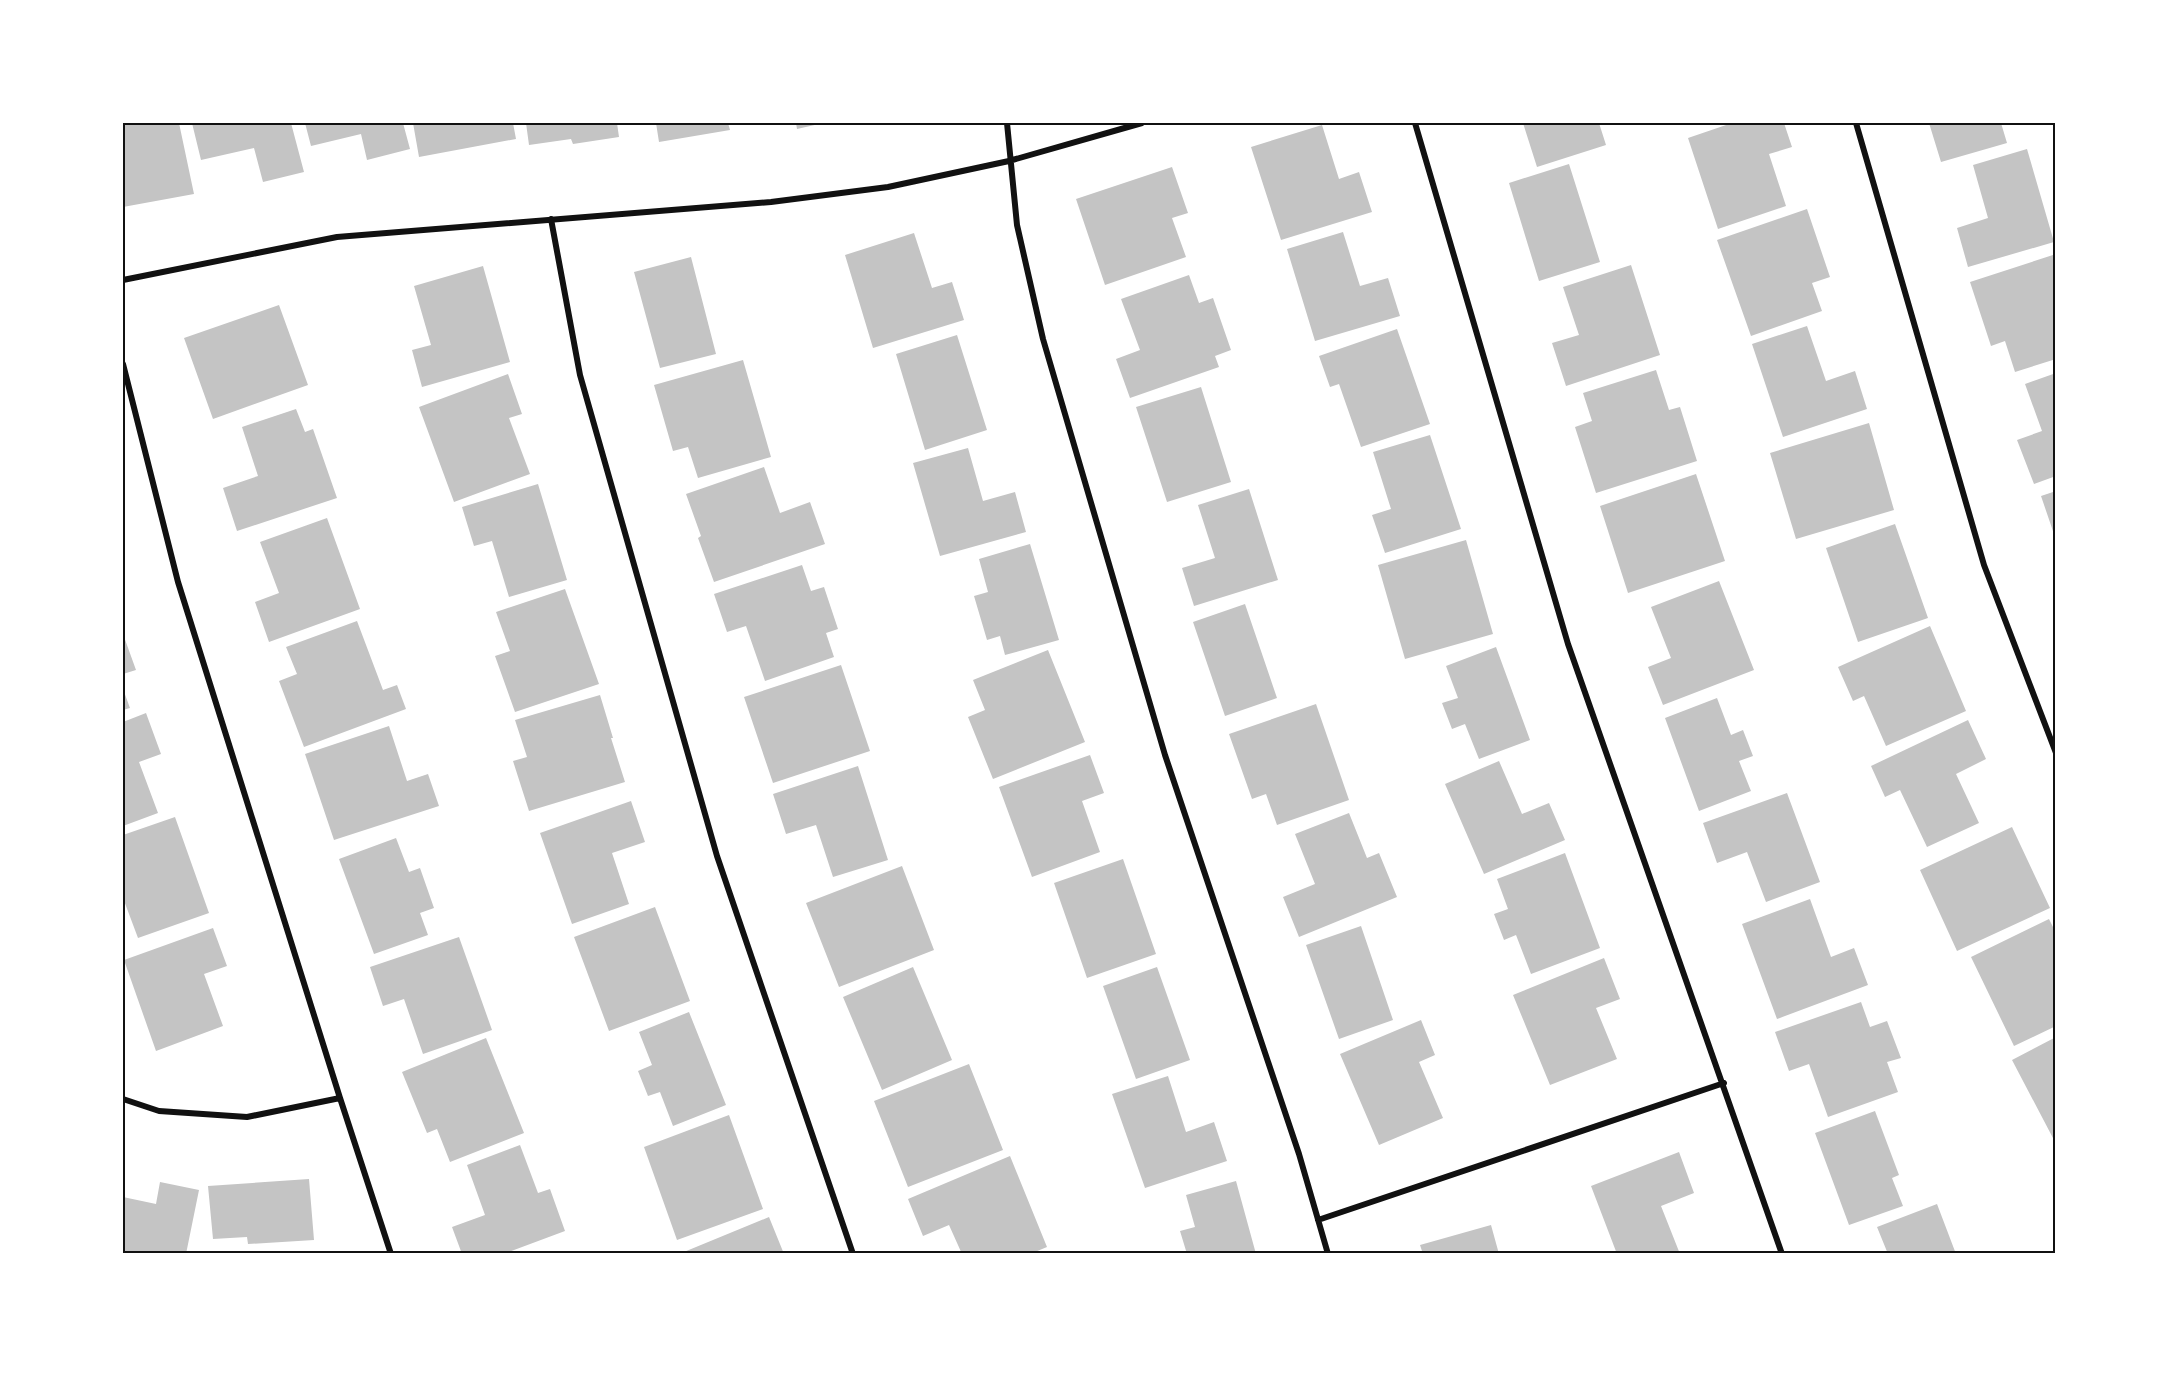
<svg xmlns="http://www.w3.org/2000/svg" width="2179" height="1377" viewBox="0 0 2179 1377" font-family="'Roboto Condensed',sans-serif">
<rect width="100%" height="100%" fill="#fff"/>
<path fill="#c4c4c4" d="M123 123H179L194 194 123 207Z
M192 123H291L304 172 263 182 254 148 201 160Z
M305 123H403L410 149 367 160 361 134 311 146Z
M413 123H513L516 139 419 157Z
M526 123H617L619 137 573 144 571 139 529 145Z
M656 123H728L730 130 659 142Z
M796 123H819V124L797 129Z
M1523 123H1599L1606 145 1537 167Z
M1732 123H1784L1792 147 1769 154 1786 206 1718 229 1688 138Z
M1929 123H2001L2007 143 1941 162Z
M1322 125 1339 179 1359 172 1372 212 1281 240 1251 147Z
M2027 149 2054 242 1968 267 1957 228 1988 218 1973 165Z
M1569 164 1600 262 1539 281 1509 183Z
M1172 167 1188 213 1172 218 1186 257 1105 285 1076 199Z
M1807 209 1830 277 1812 283 1822 311 1751 336 1717 240Z
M1343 232 1360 286 1388 278 1400 316 1315 341 1287 249Z
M914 233 932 288 952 282 964 320 873 348 845 255Z
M2056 254V359L2015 372 2005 341 1991 346 1970 282Z
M691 257 716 354 660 368 634 272Z
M1631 265 1660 355 1566 386 1552 343 1579 335 1563 287Z
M483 266 510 362 422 387 412 350 431 345 414 286Z
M1189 275 1199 303 1213 298 1231 350 1215 356 1219 367 1130 398 1116 359 1140 350 1121 299Z
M279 305 308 385 213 419 184 338Z
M1807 326 1826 381 1855 371 1867 409 1783 437 1752 344Z
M1397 329 1430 424 1361 447 1339 384 1330 387 1319 356Z
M957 335 987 430 925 450 896 354Z
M743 360 771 457 698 478 688 447 673 451 654 385Z
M1656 370 1669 410 1680 407 1697 461 1596 493 1575 427 1592 421 1583 393Z
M2056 373V476L2034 484 2017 440 2042 431 2025 384Z
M508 374 522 414 509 418 530 474 454 502 419 407Z
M1201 387 1231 482 1167 502 1136 407Z
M296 409 305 432 313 429 337 498 237 531 223 488 258 476 242 427Z
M1869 423 1894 510 1796 539 1770 453Z
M1430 435 1461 529 1385 553 1372 515 1391 509 1373 452Z
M968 448 983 501 1015 492 1026 532 940 556 913 463Z
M764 467 780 513 810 502 825 544 714 582 698 538 701 536 686 494Z
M1696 474 1725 561 1628 593 1600 506Z
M538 484 567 580 509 597 492 541 474 546 462 507Z
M1249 489 1278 580 1194 606 1182 568 1215 558 1198 505Z
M2056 491V540L2041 496Z
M327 518 360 609 269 642 255 602 279 593 260 542Z
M1895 524 1928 618 1858 642 1826 548Z
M1466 540 1493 634 1405 659 1378 565Z
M1030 544 1059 640 1005 655 1000 636 987 640 974 596 988 592 979 559Z
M802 565 811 591 824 587 838 629 826 633 834 657 765 681 746 626 727 632 714 594Z
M1719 581 1754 670 1663 705 1648 667 1671 658 1651 607Z
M565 589 599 684 515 712 495 656 510 651 496 612Z
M1245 604 1277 698 1225 716 1193 622Z
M357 621 383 690 397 685 406 709 304 747 279 681 297 674 286 647Z
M1930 626 1966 711 1886 746 1864 696 1853 701 1838 667Z
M123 634 136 670 123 674Z
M1496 647 1530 740 1479 759 1465 724 1452 729 1442 703 1458 698 1446 666Z
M1048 650 1085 742 993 779 968 717 985 710 973 680Z
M841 665 870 751 773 783 744 697Z
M123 689 130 708 123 710Z
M600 695 613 738H611L625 782 529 811 513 761 527 757 515 720Z
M1717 698 1731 735 1743 730 1753 756 1739 761 1751 791 1699 811 1665 718Z
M1316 704 1349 800 1277 825 1266 794 1252 799 1229 734Z
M146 713 161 754 139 762 158 813 123 826V722Z
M1968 720 1986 759 1956 774 1979 823 1927 847 1900 790 1885 797 1871 766Z
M389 726 407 781 428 774 439 806 334 840 305 754Z
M1090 755 1104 793 1082 801 1100 852 1032 877 999 787Z
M1499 761 1522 814 1549 803 1565 840 1484 874 1445 784Z
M858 766 888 860 833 877 816 825 786 834 773 794Z
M1787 793 1820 882 1766 902 1747 852 1717 863 1703 823Z
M631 801 645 842 612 853 629 904 572 924 540 833Z
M1349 813 1367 858 1379 853 1397 897 1299 937 1283 897 1315 884 1295 834Z
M175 817 209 913 138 938 123 898V835Z
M2012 827 2050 908 1957 951 1920 870Z
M396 838 409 872 420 868 434 908 420 913 428 935 374 954 339 859Z
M1565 853 1600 948 1531 974 1516 935 1504 940 1494 914 1508 909 1497 879Z
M1123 859 1156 954 1087 978 1054 883Z
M902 866 934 950 839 987 806 903Z
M1810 899 1831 957 1854 948 1868 985 1777 1019 1742 924Z
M655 907 690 1001 609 1031 574 937Z
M2049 919 2056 933V1026L2014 1046 1971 957Z
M1361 926 1393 1020 1339 1039 1306 945Z
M213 928 227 966 204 974 223 1026 156 1051 124 960Z
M459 937 492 1030 423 1054 404 999 383 1006 370 967Z
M1604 958 1620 999 1596 1008 1617 1059 1550 1085 1513 995Z
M913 967 952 1060 882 1090 843 997Z
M1157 967 1190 1060 1136 1079 1103 986Z
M1861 1002 1870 1027 1887 1021 1901 1058 1887 1062 1898 1092 1828 1117 1809 1064 1789 1071 1775 1032Z
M689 1012 726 1105 673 1126 660 1092 648 1096 638 1071 652 1065 639 1032Z
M1421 1020 1435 1055 1419 1062 1443 1118 1379 1145 1340 1054Z
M2056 1037V1140H2054L2012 1060Z
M486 1038 524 1133 450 1162 437 1129 427 1133 402 1072Z
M969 1064 1003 1150 908 1187 874 1101Z
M1168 1076 1186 1132 1214 1122 1227 1161 1145 1188 1112 1094Z
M1875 1111 1899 1175 1892 1178 1903 1206 1849 1225 1815 1133Z
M729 1115 763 1209 677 1240 644 1147Z
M520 1145 538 1193 550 1189 565 1231 503 1254H462L452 1227 485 1215 467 1165Z
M1679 1152 1694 1193 1661 1206 1680 1254H1617L1591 1186Z
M1010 1156 1047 1247 1030 1254H962L949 1225 923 1236 908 1199Z
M309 1179 314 1240 248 1244 247 1237 213 1239 208 1186Z
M1236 1181 1256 1254H1187L1180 1231 1195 1227 1186 1195Z
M160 1182 199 1190 186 1254H123V1197L156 1204Z
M1937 1204 1956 1254H1888L1877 1227Z
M769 1217 784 1254H679Z
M1491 1225 1499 1254H1423L1420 1245Z"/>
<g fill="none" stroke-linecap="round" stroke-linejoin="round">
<path stroke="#111" stroke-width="6" d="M1007 123 1017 225 1043 339 1165 755 1299 1154 1328 1254
M1415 123 1568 644 1782 1254
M1856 123 1984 565 2056 753
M551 219 580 375 717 856 853 1254
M123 280 337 237 771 202 888 187 1009 161 1142 123
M123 364 178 582 340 1098 391 1254
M123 1099 159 1111 247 1117 340 1098
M1318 1220 1724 1083"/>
</g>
<rect width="2179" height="1377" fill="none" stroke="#ffffff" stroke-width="249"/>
<rect x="124" y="124" width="1930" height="1128" fill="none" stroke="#111" stroke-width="2"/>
</svg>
